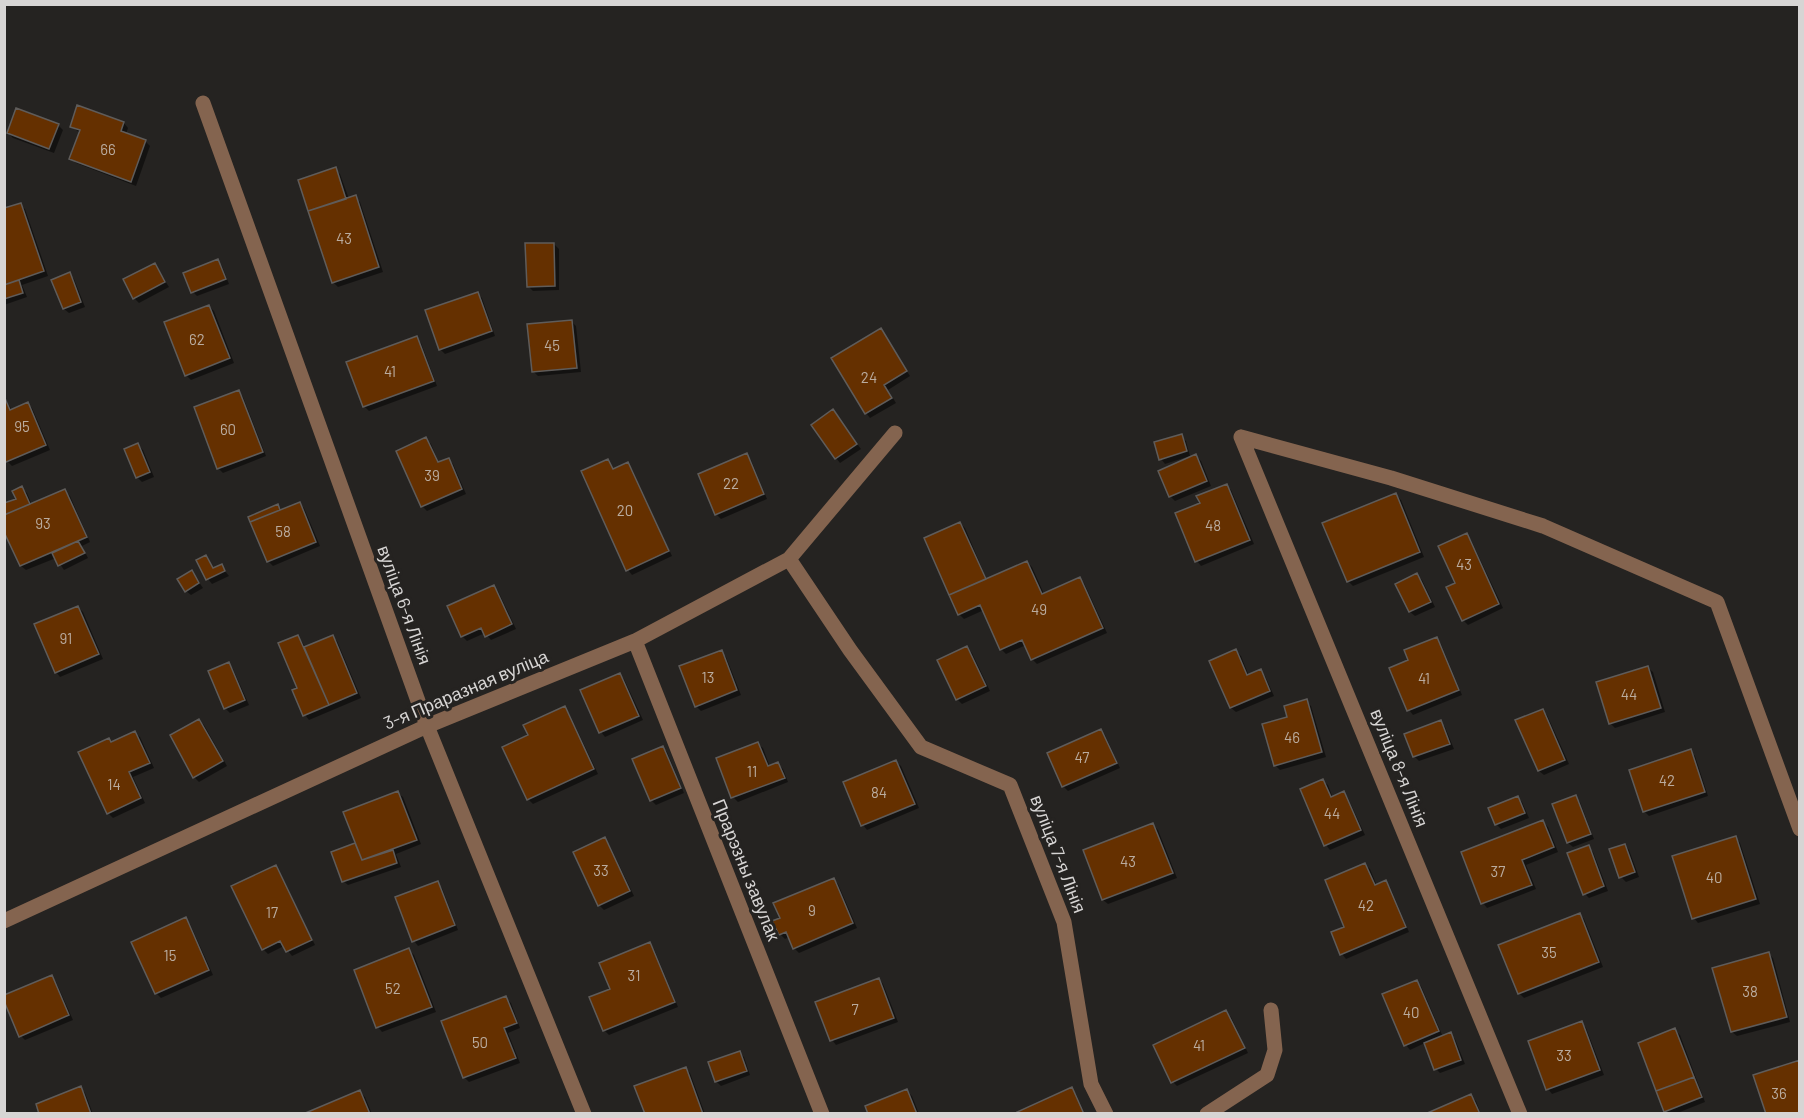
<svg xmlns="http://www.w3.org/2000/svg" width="1804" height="1118" viewBox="0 0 1804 1118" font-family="Barlow,sans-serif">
<rect width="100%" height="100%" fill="#252321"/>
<path fill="#0007" d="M124 123 128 128 126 134 146 142 150 146 136 186 76 163 71 159 80 133 71 126Z
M58 125 63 130 54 153 13 138 8 133Z
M335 169 340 174 349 199 355 197 360 202 383 272 338 287 333 282Z
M20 205 25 209 48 276 22 285 27 297 4 305V210Z
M554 244 559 249V290L533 291 528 286Z
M217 261 222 266 229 284 197 296 193 292Z
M154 264 169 287 139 303 134 298Z
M69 274 74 279 85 307 69 313 64 309Z
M478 294 482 298 495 336 445 354 440 349Z
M209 306 214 311 234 363 191 380 186 375Z
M571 321 576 326 581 372 538 376 533 371Z
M880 330 910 376 888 390 896 403 870 418 866 413Z
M416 338 421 343 437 386 369 411 364 406Z
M239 392 243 397 266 456 223 473 218 468Z
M4 397 12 410 28 404 32 408 50 450 12 466 7 461 4 454Z
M833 411 861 449 840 463 836 458Z
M1181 436 1186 441 1190 456 1165 464 1161 459Z
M426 439 431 444 439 463 448 459 453 464 466 494 427 511 422 506Z
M138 445 143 450 154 477 142 482 137 477Z
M746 455 751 460 767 499 721 519 716 514Z
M1196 456 1201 461 1211 486 1175 501 1170 496Z
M607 461 614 470 628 464 632 469 672 556 632 575 628 570Z
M1226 485 1231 490 1254 544 1201 566 1197 561 1177 514 1202 504Z
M22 488 27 493 32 505 65 491 70 496 90 542 82 546 88 558 64 570 56 558 26 570 21 566 4 527V500L6 504 18 499Z
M1396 495 1401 500 1424 557 1353 586 1348 581Z
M299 503 304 508 320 546 273 566 268 561 250 517 278 506 282 510Z
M960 523 965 528 987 580 1027 562 1032 567 1044 594 1079 579 1084 583 1107 633 1037 664 1032 659 1026 645 1006 654 1001 649 984 610 964 619 959 614Z
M1467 535 1471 540 1503 608 1468 625 1463 620 1457 584Z
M205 557 214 569 221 566 229 576 212 584 208 579Z
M192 572 203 588 191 595 186 591Z
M1417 575 1422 580 1435 607 1415 616 1410 612 1397 584Z
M494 587 498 591 516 629 491 640 485 633 467 641 462 636Z
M78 607 83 612 103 659 60 677 56 672Z
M298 636 306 648 332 637 337 641 361 698 309 720 305 715 299 689Z
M1436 639 1441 644 1462 695 1413 715 1409 710 1391 669 1410 661Z
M967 648 972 653 990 691 962 704 957 699Z
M1236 651 1241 656 1249 676 1260 671 1265 676 1274 696 1236 712 1231 708 1211 662Z
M721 652 726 657 741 695 701 711 696 706Z
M229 664 233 669 249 705 230 713 225 708Z
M1648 668 1653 672 1665 712 1615 728 1610 723Z
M619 675 624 679 643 720 605 737 601 732 582 691Z
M1306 701 1311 706 1326 757 1280 770 1275 765Z
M564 708 569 713 598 774 533 804 528 799 530 735Z
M1542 711 1547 715 1569 764 1544 775 1539 771 1517 721Z
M199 721 204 725 227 766 199 782 194 777Z
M1441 722 1445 727 1454 749 1419 761 1415 757 1406 735Z
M1101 731 1105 735 1120 768 1068 791 1063 786Z
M135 733 140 737 154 768 133 777 145 803 113 818 108 813 109 739 112 743Z
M758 744 763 748 770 767 778 764 783 769 788 782 738 802 733 797Z
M663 748 667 752 684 793 656 805 651 800Z
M1690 751 1695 756 1708 796 1649 816 1644 811Z
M896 762 901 766 919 808 867 830 863 825Z
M1323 781 1328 785 1333 798 1344 793 1348 798 1365 835 1330 850 1326 845Z
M398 793 403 797 421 844 396 854 401 867 348 885 343 881 333 853 357 844Z
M1575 797 1580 802 1594 839 1573 847 1568 843 1554 805Z
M1518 798 1522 802 1529 818 1501 829 1496 824 1490 809Z
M1543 822 1548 827 1558 852 1526 865 1536 889 1487 908 1483 903Z
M1153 825 1158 830 1177 878 1108 904 1103 900 1085 851Z
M1736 838 1740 843 1760 904 1698 923 1694 918Z
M604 839 609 844 634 896 604 910 599 905Z
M1625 845 1629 850 1639 877 1626 882 1621 877Z
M1588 847 1593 852 1608 891 1589 898 1585 894Z
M1365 865 1370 869 1377 886 1386 882 1390 887 1409 932 1346 959 1342 954 1346 928Z
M275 867 280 872 315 945 292 956 284 946 268 954 263 949 233 887Z
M834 880 838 884 857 928 799 953 794 948 789 937 785 939 780 934 782 919Z
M437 883 442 888 458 930 418 946 414 941Z
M1580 915 1584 919 1603 967 1524 998 1519 993Z
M185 919 190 924 213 975 161 998 156 993Z
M649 944 654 949 678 1007 609 1035 604 1030 591 998 612 990Z
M409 950 414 955 436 1012 382 1032 378 1027Z
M1768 953 1773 958 1790 1022 1737 1036 1732 1032Z
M51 977 56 982 73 1020 25 1040 21 1036Z
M879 979 883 984 898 1022 836 1045 832 1040Z
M1417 982 1421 986 1443 1037 1450 1034 1455 1039 1465 1064 1440 1073 1436 1069 1425 1043 1410 1050 1406 1045Z
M506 998 511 1003 520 1028 508 1033 520 1063 469 1082 464 1077Z
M1226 1012 1231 1017 1248 1053 1177 1086 1173 1082Z
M1582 1023 1586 1028 1604 1075 1552 1094 1548 1089Z
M1675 1030 1680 1035 1705 1102 1675 1114H1668L1665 1111Z
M739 1052 744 1057 750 1075 721 1086 716 1081Z
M686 1069 690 1073 705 1114H646Z
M81 1088 85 1093 93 1114H41Z
M1071 1089 1076 1094 1085 1114H1020Z
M907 1091 912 1096 919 1114H870Z
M360 1092 365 1097 372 1114H307Z
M1471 1096 1476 1101 1481 1114H1429Z"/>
<path fill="#653000" stroke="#5f5c5a" stroke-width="1.5" d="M77 105 124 122 121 131 146 140 131 182 69 159 80 130 70 127Z
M16 108 59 124 49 149 7 133Z
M336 167 346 199 308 211 298 180Z
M356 195 379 267 332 283 308 211Z
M21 203 44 271 4 285V208Z
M525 243H554L555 286 527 287Z
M218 259 226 279 191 293 183 273Z
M155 263 165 282 133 299 123 279Z
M70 272 81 302 63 309 51 280Z
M19 280 23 293 4 299V285Z
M478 292 492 331 439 350 425 310Z
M209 305 230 358 185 376 164 322Z
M572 320 577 368 532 372 527 324Z
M881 328 907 371 884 385 892 398 865 414 831 358Z
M417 336 434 381 363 407 346 362Z
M239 390 263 452 217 469 194 407Z
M4 396 10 410 28 402 46 445 6 462 4 458Z
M833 409 857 444 835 459 811 425Z
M1182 434 1187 451 1159 460 1154 442Z
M426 437 438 462 449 458 462 489 421 507 396 451Z
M138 443 150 472 136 478 124 449Z
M747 453 764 494 715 515 698 474Z
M1196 454 1207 481 1169 497 1158 471Z
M608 459 613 469 628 462 669 551 626 571 581 471Z
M1227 484 1250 540 1195 562 1175 513 1200 503 1196 496Z
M22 486 30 504 4 515V503L16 499 12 491Z
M65 489 87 537 20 566 4 532V515Z
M1396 493 1420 552 1347 582 1322 523Z
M300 502 316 542 267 562 250 522Z
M278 504 280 510 250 522 248 517Z
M960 522 986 579 949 595 924 538Z
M1467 533 1499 604 1462 621 1446 587 1455 583 1438 546Z
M78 541 85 553 58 566 52 553Z
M206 555 213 568 222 564 225 571 206 580 196 560Z
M1027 561 1042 594 1080 577 1103 628 1031 660 1022 640 1000 650 980 605 958 615 949 595Z
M192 570 199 583 185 592 177 579Z
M1417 573 1431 602 1409 612 1395 584Z
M494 585 512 624 485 637 481 628 461 637 447 606Z
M78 606 99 654 55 673 34 624Z
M298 635 329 705 303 716 292 690 297 688 278 643Z
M333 635 357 693 329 705 304 647Z
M1437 637 1459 690 1407 711 1389 668 1408 660 1404 650Z
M967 646 986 686 956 700 937 660Z
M1236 649 1247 675 1261 669 1270 691 1230 708 1209 661Z
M722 650 737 690 695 707 679 666Z
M229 662 245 700 224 709 208 671Z
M1648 666 1661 708 1609 724 1596 682Z
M620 673 639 716 599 733 580 690Z
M1307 699 1322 752 1274 766 1262 724 1287 717 1284 706Z
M565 706 594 769 527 800 502 747 528 735 523 725Z
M1543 709 1565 760 1538 771 1515 720Z
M199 719 223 761 193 778 170 735Z
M1441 720 1450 744 1413 757 1404 734Z
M1101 729 1117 763 1062 787 1047 753Z
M135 731 150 763 129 772 141 798 107 814 78 752 109 738 111 742Z
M758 742 768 766 778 762 785 778 731 798 716 758Z
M663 746 681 788 650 801 632 759Z
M1691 749 1705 792 1643 812 1629 770Z
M896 760 915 804 861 826 843 782Z
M1323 779 1331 797 1344 791 1361 830 1324 846 1300 789Z
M398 791 417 840 362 860 343 812Z
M1576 795 1591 834 1567 843 1552 804Z
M1518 796 1525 813 1495 825 1488 808Z
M1543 820 1554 847 1522 860 1532 885 1481 904 1461 852Z
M1153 823 1173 873 1102 900 1083 850Z
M1736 836 1756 899 1692 919 1672 856Z
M605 837 630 891 598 906 573 852Z
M355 843 362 860 393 850 397 863 342 882 331 852Z
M1625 844 1635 872 1619 878 1609 849Z
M1589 845 1604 886 1583 895 1567 853Z
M1365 863 1375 885 1386 880 1406 927 1340 955 1331 932 1344 927 1325 880Z
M276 865 312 940 286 952 280 941 262 950 231 886Z
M834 878 853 923 793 949 786 932 779 935 772 921 780 918 773 903Z
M438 881 455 925 412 942 395 897Z
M1580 913 1599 962 1518 994 1498 945Z
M186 917 209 970 155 994 131 942Z
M650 942 675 1002 603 1031 589 997 610 989 599 963Z
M409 948 432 1007 376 1028 354 970Z
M1769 952 1787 1017 1731 1032 1712 968Z
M52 975 69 1015 19 1037 4 1001V995Z
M879 978 894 1018 830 1041 815 1002Z
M1417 980 1439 1031 1404 1046 1382 994Z
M506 996 517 1023 504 1028 516 1058 463 1078 441 1021Z
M1226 1010 1245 1048 1171 1083 1153 1045Z
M1582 1021 1600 1070 1546 1090 1528 1041Z
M1675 1028 1694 1077 1656 1091 1638 1043Z
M1451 1032 1461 1060 1434 1070 1424 1043Z
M740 1051 747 1071 715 1082 708 1062Z
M1800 1060V1114H1766L1753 1075Z
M686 1067 703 1114H645L634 1086Z
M1694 1077 1702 1097 1664 1112 1656 1091Z
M81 1086 91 1114H39L36 1104Z
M1072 1087 1084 1114H1018L1017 1112Z
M907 1089 917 1114H868L865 1106Z
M360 1090 370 1114H303Z
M1471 1094 1480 1114H1425Z"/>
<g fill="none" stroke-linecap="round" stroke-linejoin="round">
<path stroke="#84644f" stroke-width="15" d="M203 103 427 726 584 1114
M1241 437 1391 478 1543 526 1717 602 1800 829
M1241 437 1520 1114
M789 559 850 650 921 747 1010 785 1064 922 1091 1084 1106 1114
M635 641 822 1114
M4 921 427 726 635 641 789 559 895 433
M1207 1114 1267 1075 1275 1050 1271 1010"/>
</g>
<g text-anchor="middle" stroke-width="6" stroke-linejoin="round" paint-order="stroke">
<g font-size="15" fill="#baac9f">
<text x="108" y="155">66</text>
<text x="344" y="244">43</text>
<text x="197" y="345">62</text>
<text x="552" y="351">45</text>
<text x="390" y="377">41</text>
<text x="869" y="383">24</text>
<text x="22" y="432">95</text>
<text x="228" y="435">60</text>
<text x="432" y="481">39</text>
<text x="731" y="489">22</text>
<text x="625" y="516">20</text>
<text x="43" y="529">93</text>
<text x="1213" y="531">48</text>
<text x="283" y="537">58</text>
<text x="1464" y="570">43</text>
<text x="1039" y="615">49</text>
<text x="66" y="644">91</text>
<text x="708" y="683">13</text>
<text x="1424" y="684">41</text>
<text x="1629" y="700">44</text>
<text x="1292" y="743">46</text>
<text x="1082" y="763">47</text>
<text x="752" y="777">11</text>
<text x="1667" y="786">42</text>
<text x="114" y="790">14</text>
<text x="879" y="798">84</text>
<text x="1332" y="819">44</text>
<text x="1128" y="867">43</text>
<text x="601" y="876">33</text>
<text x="1498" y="877">37</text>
<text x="1714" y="883">40</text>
<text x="1366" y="911">42</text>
<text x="812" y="916">9</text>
<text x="272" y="918">17</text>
<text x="1549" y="958">35</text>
<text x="170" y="961">15</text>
<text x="634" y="981">31</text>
<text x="393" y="994">52</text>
<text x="1750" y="997">38</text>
<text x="855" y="1015">7</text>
<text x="1411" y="1018">40</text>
<text x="480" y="1048">50</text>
<text x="1199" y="1051">41</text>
<text x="1564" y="1061">33</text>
<text x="1779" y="1099">36</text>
</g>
<g font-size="18" fill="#d7d5d4" stroke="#252321">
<text transform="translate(404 605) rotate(70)" y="6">вуліца 6-я Лінія</text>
<text transform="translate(466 690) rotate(-23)" y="6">3-я Праразная вуліца</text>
<text transform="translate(1399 768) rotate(68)" y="6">вуліца 8-я Лінія</text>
<text transform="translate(1058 854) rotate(69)" y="6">вуліца 7-я Лінія</text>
<text transform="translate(746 870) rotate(68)" y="6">Прарэзны завулак</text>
</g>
</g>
<rect width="1804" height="1118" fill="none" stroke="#d7d5d4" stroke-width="12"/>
</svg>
